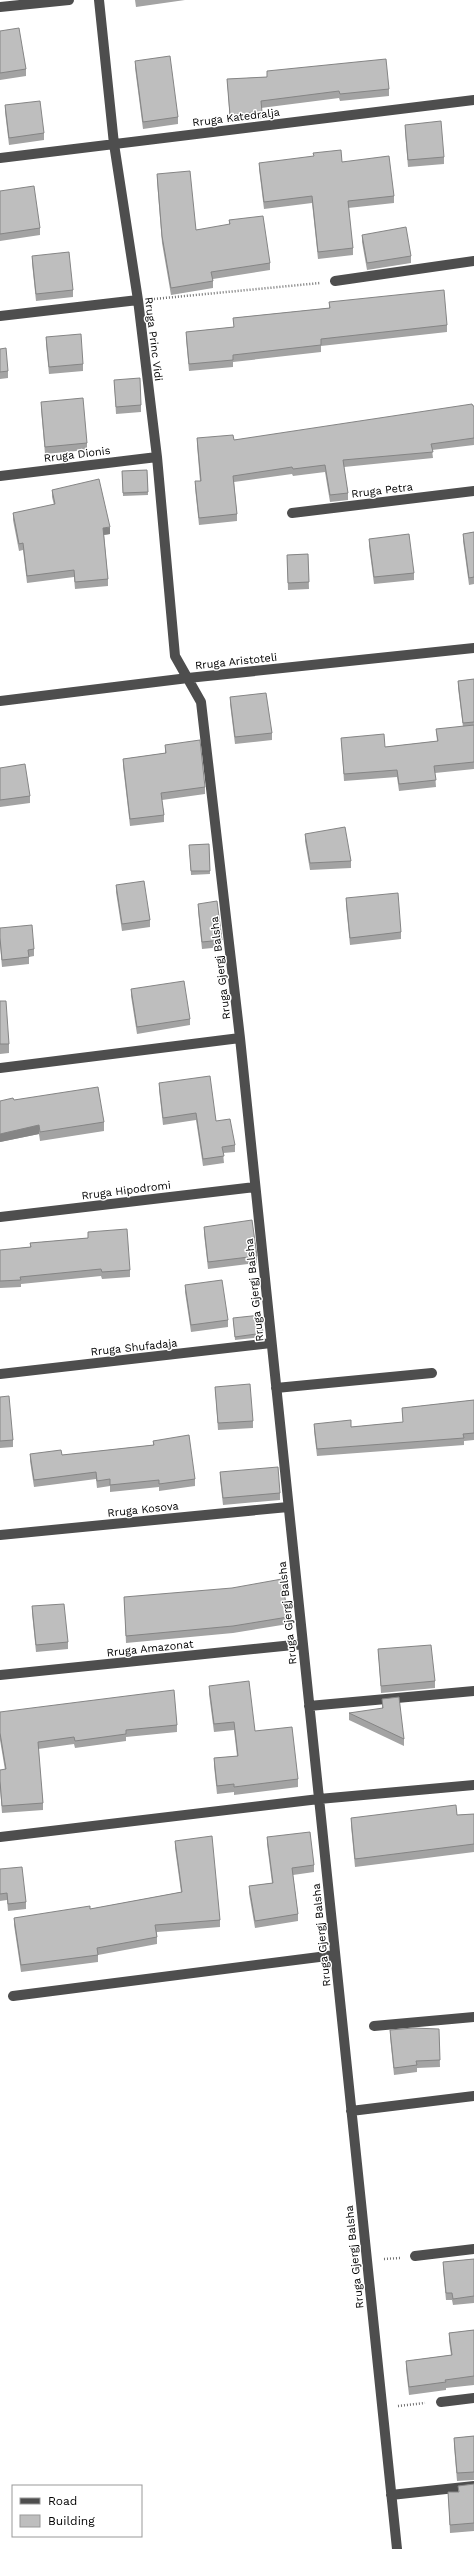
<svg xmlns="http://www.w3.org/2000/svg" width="474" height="2549" viewBox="0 0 474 2549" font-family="'Work Sans',sans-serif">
<rect width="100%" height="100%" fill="#fff"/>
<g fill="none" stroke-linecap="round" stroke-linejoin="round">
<path stroke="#707070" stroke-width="2.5" stroke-dasharray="1 2" stroke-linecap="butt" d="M154 299 320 283
M384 2259 400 2258
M398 2406 425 2403"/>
<path stroke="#4e4e4e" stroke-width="10" d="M99 0 114 144 138 300 157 457 175 656 201 702 240 1038 397 2549
M0 7 69 0
M0 158 474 100
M335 281 474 261
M0 316 138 300
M0 476 157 457
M292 513 474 491
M0 701 188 678 474 648
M0 1068 240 1038
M0 1217 255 1187
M0 1374 271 1343
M276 1388 432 1373
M0 1535 288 1507
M0 1675 303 1644
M309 1706 474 1691
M0 1837 319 1799 474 1785
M13 1996 335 1955
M374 2026 474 2017
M351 2111 474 2096
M415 2256 474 2249
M441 2402 474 2398
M391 2495 474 2486"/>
</g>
<path fill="#a3a3a3" d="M135 0H185L136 7Z
M0 31 26 69V76L0 80Z
M135 61 178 117V124L143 129 135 68Z
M267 71 389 89V96L340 101 339 98 261 108 262 119 230 122 227 79 267 77Z
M5 105 44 133V140L9 145 5 112Z
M405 125 444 157V164L408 167 405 132Z
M342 162 394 196V203L348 208 353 248V255L318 259 312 203 264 209 259 169V163Z
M157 174 196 230 229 225V220L270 263V270L213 279V288L171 295 162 243 157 181Z
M0 191 40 228V235L0 241Z
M362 235 411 256V263L367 270 362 242Z
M32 256 73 290V297L36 301 32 263Z
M329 302 447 325V332L321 346V352L233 362V367L189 371 186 339V332L234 327 233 318 329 308Z
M46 337 83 364V371L49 374 46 344Z
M0 349 8 371V378L0 379Z
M114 380 141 405V412L116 414Z
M41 402 87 443V450L45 454 41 409Z
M474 406V445L432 450 433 458 344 467 348 493V500L330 502 325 472 293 476 292 474 234 482 237 514V521L199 525 195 488V481H200L197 445V438L234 440Z
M147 470 148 495 123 496 122 471Z
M52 490 110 534 104 535 108 579V586L75 589 74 577 27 583 23 550 19 551 13 520V513L54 505 52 497Z
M474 532V584L469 585 463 541V534Z
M369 539 414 573V580L374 584 369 546Z
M308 554 309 589 288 590 287 555Z
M474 679V769L435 773 436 787 399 791 397 777 344 781 341 738 385 747 437 741 436 729 463 727 458 688V681Z
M230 697 272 733V740L235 744 230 704Z
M165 745 205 787V794L162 800 164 815V822L130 826 123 766V759L165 753Z
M0 768 30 796V803L0 807Z
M305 834 351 861V868L310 870 305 841Z
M209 844 210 874 191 875 189 845Z
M116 885 150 920V927L122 931 116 892Z
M346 898 401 932V939L350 945 346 905Z
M198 904 222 940V947L202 949 198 911Z
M0 928 34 949V956L29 957V964L2 967 0 945Z
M131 989 190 1019V1025L137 1034 131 996Z
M0 1001 9 1044V1053L0 1054Z
M159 1083 216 1121 235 1145V1152L223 1153 224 1163 203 1166 196 1120 163 1125 159 1090Z
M14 1100 104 1122V1131L40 1141 39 1134 0 1142Z
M204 1227 257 1256V1263L208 1269 204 1234Z
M88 1232 130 1270V1277L102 1279 101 1276 21 1284V1287L0 1288V1250L30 1247V1243L88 1238Z
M185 1285 228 1320V1327L191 1332 185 1292Z
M233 1318 263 1333V1337L235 1340Z
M215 1387 253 1421V1428L218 1430Z
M0 1397 13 1440V1447L0 1448Z
M474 1400V1440L464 1441V1445L317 1456 314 1431V1424L351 1427 403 1422 402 1408Z
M153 1441 195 1479V1486L159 1491V1487L110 1492V1486L97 1488 96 1479 34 1487 30 1461V1454L62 1455 153 1445Z
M220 1472 280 1493V1500L223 1505 220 1479Z
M124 1597 288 1617V1624L233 1633 126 1643Z
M32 1606 68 1642V1649L36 1652 32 1613Z
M378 1649 435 1681V1688L381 1693Z
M209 1686 255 1731 298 1779V1787L234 1795V1792L217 1794 214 1766V1758L237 1756 234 1730 214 1732 209 1694Z
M382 1699 404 1739V1746L349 1720V1713L382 1709Z
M0 1712 177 1725V1732L126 1737V1741L75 1748 74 1744 38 1749 43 1803V1810L2 1813 0 1788V1770H5L0 1740Z
M474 1814V1852L355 1867 351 1826V1818L457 1815Z
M267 1837 314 1865V1872L293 1875 298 1914V1921L255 1928 249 1893V1886L272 1883 267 1844Z
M175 1841 220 1920V1927L157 1932V1944L98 1955V1962L21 1972 14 1925V1918L90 1909 181 1892 175 1848Z
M0 1869 26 1902V1909L8 1911 7 1900 0 1901Z
M439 2029 440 2067 417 2068V2072L394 2075 390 2037V2030Z
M474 2259V2303L453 2305 452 2300H446L443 2269V2262Z
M474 2330V2385L446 2388V2390L409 2395 406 2369V2361L451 2355 449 2341V2333Z
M474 2436V2480L457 2481 454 2446V2438Z
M474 2484V2531L450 2533 448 2492H458V2486Z"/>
<path fill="#858585" d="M110 527V534L103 535V528Z
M39 1125V1134L0 1142V1134Z"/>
<path fill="#bebebe" stroke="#858585" d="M19 28 26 69 0 73V31Z
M170 56 178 117 143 122 135 61Z
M386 59 389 89 340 94 339 91 261 101 262 112 230 115 227 79 267 77V71Z
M40 101 44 133 9 138 5 105Z
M441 121 444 157 408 160 405 125Z
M341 150 342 162 389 156 394 196 348 201 353 248 318 252 312 196 264 202 259 163 314 156 313 153Z
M190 171 196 230 230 224 229 220 263 216 270 263 211 272 213 281 171 288 162 236 157 174Z
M34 186 40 228 0 234V191Z
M406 227 411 256 367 263 362 235Z
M69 252 73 290 36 294 32 256Z
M444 290 447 325 321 339V345L233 355V360L189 364 186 332 234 327 233 318 330 308 329 302Z
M81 334 83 364 49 367 46 337Z
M6 348 8 371 0 372V349Z
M140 378 141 405 116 407 114 380Z
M83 398 87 443 45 447 41 402Z
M472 404 473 406H474V438L431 444 433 452 343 460 348 493 330 495 325 465 293 469 292 467 233 476 237 514 199 518 195 481H201L197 438 233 435 234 440Z
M147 470 148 492 123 493 122 471Z
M99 479 110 527 103 528 108 579 75 582 74 570 27 576 23 543 19 544 13 513 55 504 52 490Z
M474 532V577L469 578 463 534Z
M409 534 414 573 374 577 369 539Z
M308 554 309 582 288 583 287 555Z
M474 679V722L463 723 458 681Z
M266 693 272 733 235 737 230 697Z
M474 725V762L434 766 436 780 399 784 397 770 344 774 341 738 384 734 385 747 438 741 436 729Z
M200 740 205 787 161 793 164 815 130 819 123 759 166 753 165 745Z
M25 764 30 796 0 800V768Z
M345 827 351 861 310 863 305 834Z
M209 844 210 871H191L189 845Z
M144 881 150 920 122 924 116 885Z
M398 893 401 932 350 938 346 898Z
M217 901 222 940 202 942 198 904Z
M32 925 34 949 28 950 29 957 2 960 0 938V928Z
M184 981 190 1019 137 1027 131 989Z
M0 1001H6L9 1044H0Z
M210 1076 216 1121 230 1119 235 1145 222 1147 224 1156 203 1159 196 1113 163 1118 159 1083Z
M98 1087 104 1122 40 1132 39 1125 0 1134V1101L13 1098 14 1100Z
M252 1220 257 1256 208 1262 204 1227Z
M127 1229 130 1270 102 1272 101 1269 20 1277 21 1280 0 1281V1250L31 1247 30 1243 88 1238V1232Z
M222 1280 228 1320 191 1325 185 1285Z
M261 1315 263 1333 235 1337 233 1318Z
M250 1384 253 1421 218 1423 215 1387Z
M9 1396 13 1440 0 1441V1397Z
M474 1400V1433L463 1434 464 1438 317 1449 314 1424 351 1420V1427L403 1422 402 1408Z
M189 1435 195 1479 159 1484V1480L110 1485V1479L97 1481 96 1472 34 1480 30 1454 61 1450 62 1455 154 1445 153 1441Z
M278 1467 280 1493 223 1498 220 1472Z
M282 1579 288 1617 233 1626 126 1636 124 1597 232 1588Z
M64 1604 68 1642 36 1645 32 1606Z
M431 1645 435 1681 381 1686 378 1649Z
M249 1681 255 1731 292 1727 298 1779 234 1787V1784L217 1786 214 1758 238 1756 234 1722 214 1724 209 1686Z
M174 1690 177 1725 126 1730V1734L75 1741 74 1737 38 1742 43 1803 2 1806 0 1781V1770L6 1769 0 1733V1712Z
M399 1697 404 1739 349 1713 383 1708 382 1699Z
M456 1805 457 1815 474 1814V1844L355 1859 351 1818Z
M310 1832 314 1865 292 1868 298 1914 255 1921 249 1886 273 1883 267 1837Z
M212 1836 220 1920 155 1925 157 1937 97 1948 98 1955 21 1965 14 1918 90 1906V1909L182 1892 175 1841Z
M22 1867 26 1902 8 1904 7 1893 0 1894V1869Z
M413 2028 439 2029 440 2060 416 2061 417 2065 394 2068 390 2030Z
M474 2259V2296L453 2299 452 2293H446L443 2262Z
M474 2330V2376L445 2380 446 2382 409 2387 406 2361 452 2355 449 2333Z
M474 2436V2472L457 2473 454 2438Z
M474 2484V2523L450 2525 448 2492H459L458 2486Z"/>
<g text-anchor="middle" stroke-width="3" stroke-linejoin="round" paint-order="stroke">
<g font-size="11" fill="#000" stroke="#fff">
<text transform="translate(236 117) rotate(-7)" y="4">Rruga Katedralja</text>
<text transform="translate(154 339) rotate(83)" y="4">Rruga Princ Vidi</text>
<text transform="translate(77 454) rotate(-7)" y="4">Rruga Dionis</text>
<text transform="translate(382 490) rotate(-7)" y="4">Rruga Petra</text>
<text transform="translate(236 661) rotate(-6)" y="4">Rruga Aristoteli</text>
<text transform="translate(220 968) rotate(-97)" y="4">Rruga Gjergj Balsha</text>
<text transform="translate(126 1190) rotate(-7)" y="4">Rruga Hipodromi</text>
<text transform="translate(254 1290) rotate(-96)" y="4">Rruga Gjergj Balsha</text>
<text transform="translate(134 1347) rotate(-6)" y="4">Rruga Shufadaja</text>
<text transform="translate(143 1509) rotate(-6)" y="4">Rruga Kosova</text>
<text transform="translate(287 1613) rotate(-96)" y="4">Rruga Gjergj Balsha</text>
<text transform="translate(150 1648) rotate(-6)" y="4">Rruga Amazonat</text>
<text transform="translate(321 1935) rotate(-96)" y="4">Rruga Gjergj Balsha</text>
<text transform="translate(354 2257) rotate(-96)" y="4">Rruga Gjergj Balsha</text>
</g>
</g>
<rect x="12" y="2485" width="130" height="52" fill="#ffffff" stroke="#999999"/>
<rect x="20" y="2498" width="20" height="6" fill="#4e4e4e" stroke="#999999"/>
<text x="48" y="2505" font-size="12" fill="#000000">Road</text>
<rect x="20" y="2515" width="20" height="12" fill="#bebebe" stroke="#999999"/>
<text x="48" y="2525" font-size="12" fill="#000000">Building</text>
</svg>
